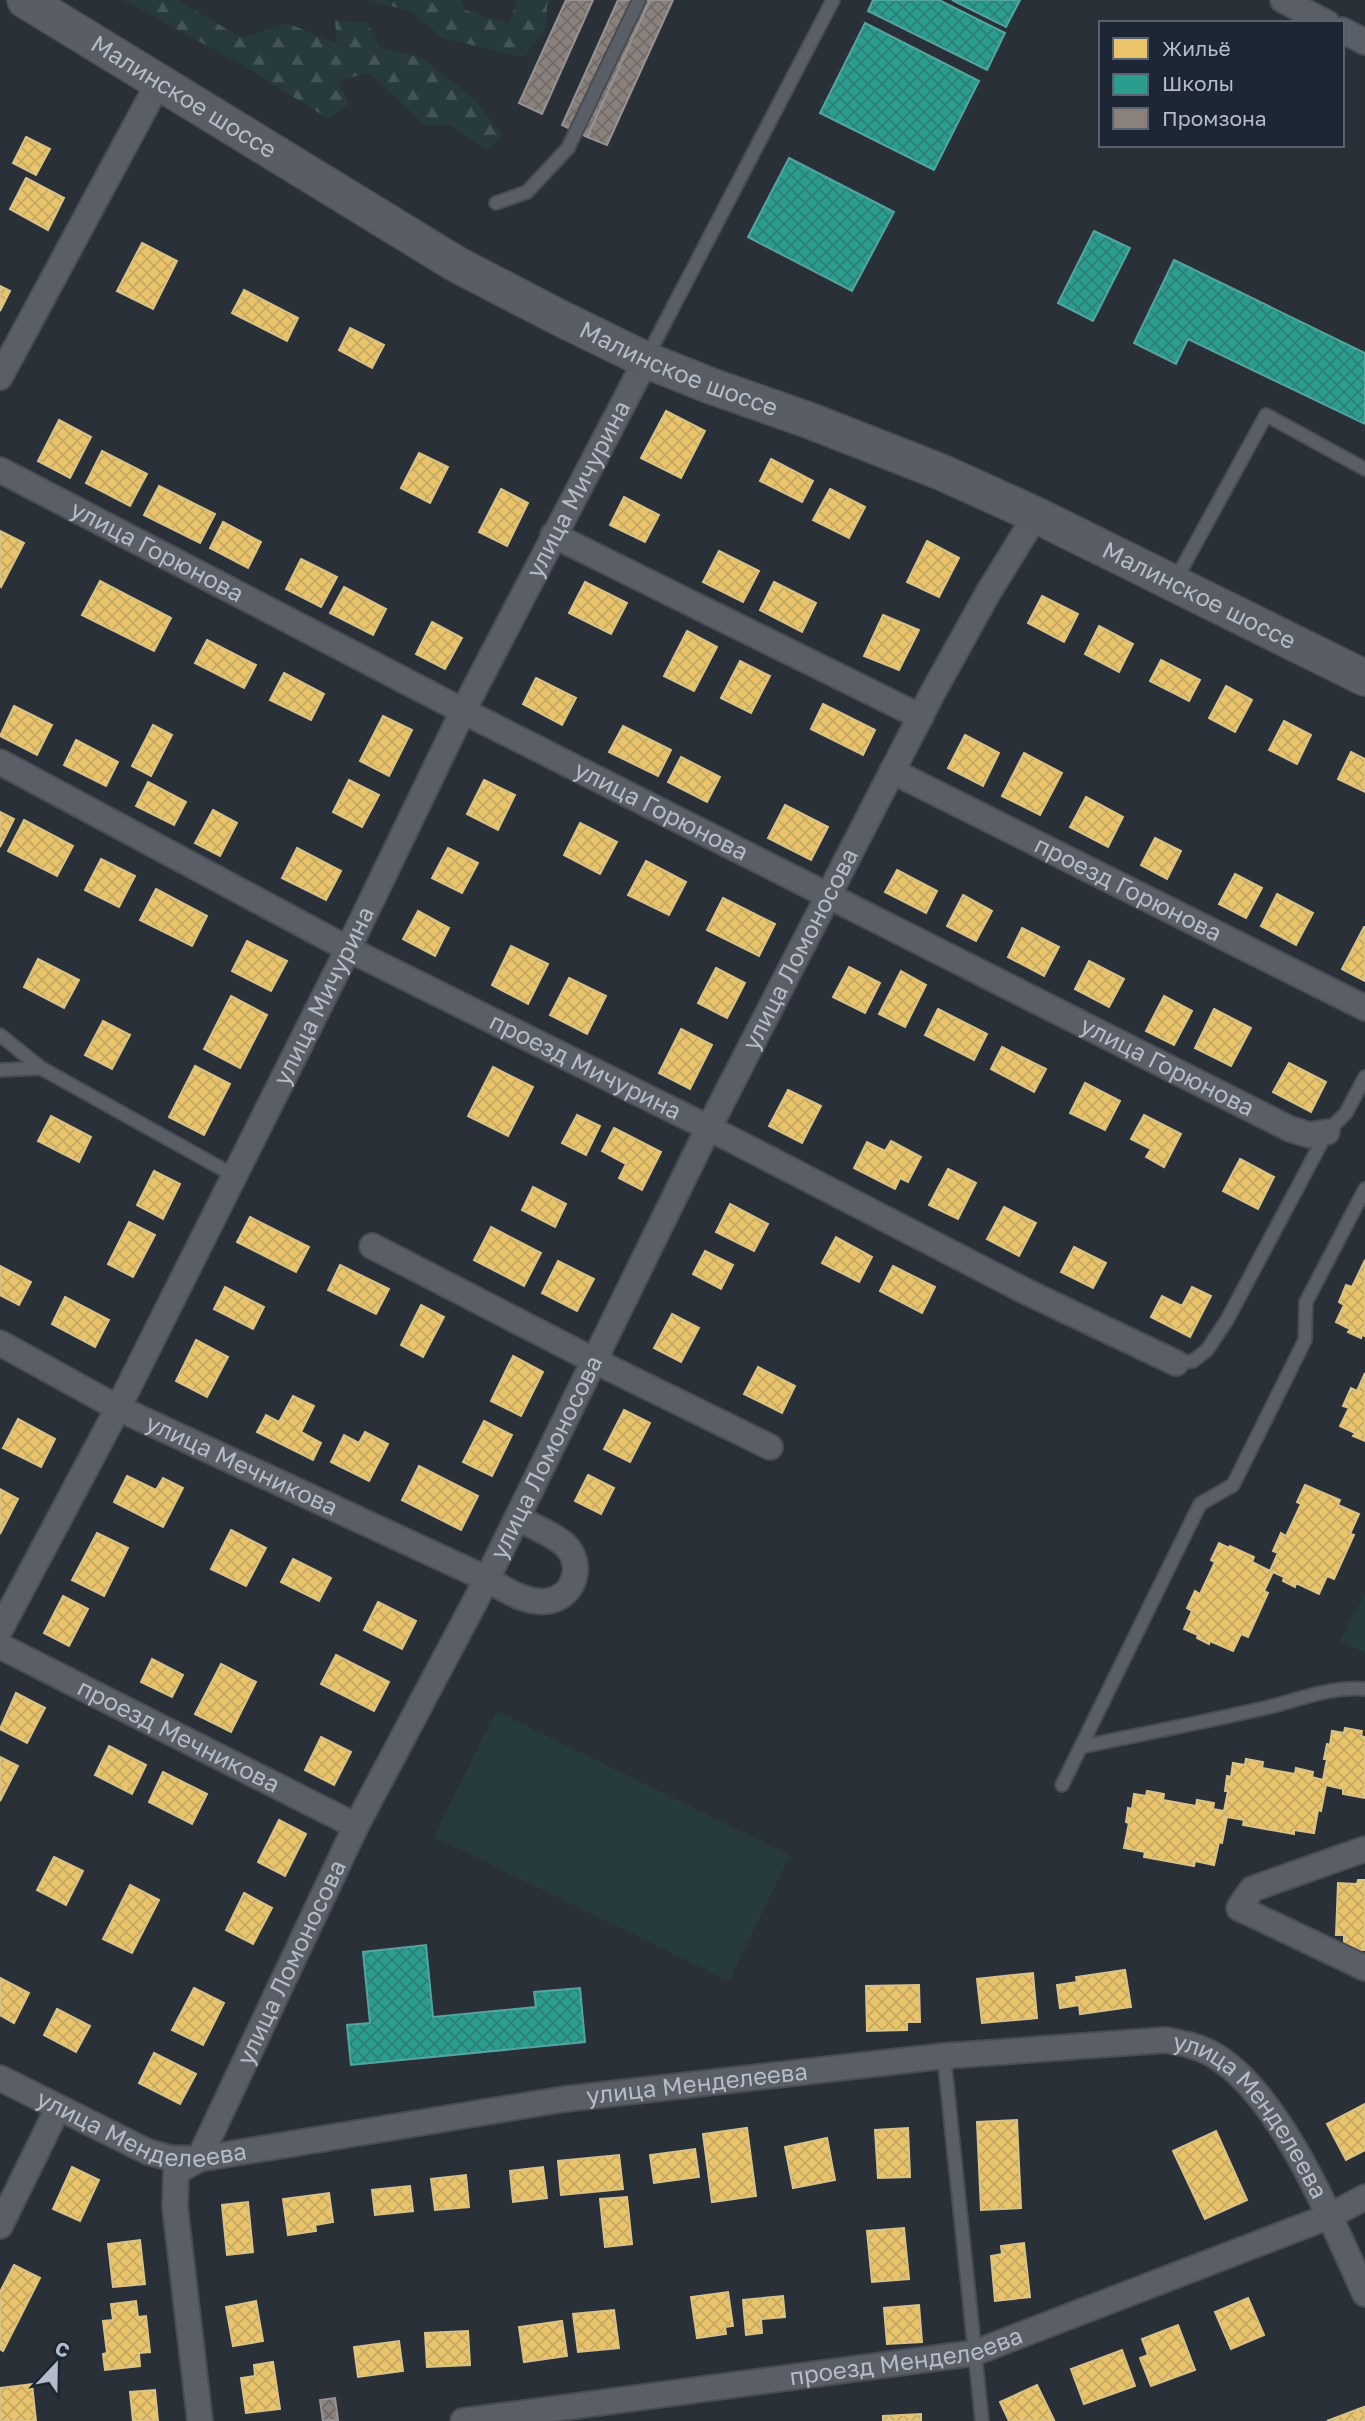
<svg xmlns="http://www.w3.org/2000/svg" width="1365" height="2421" viewBox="0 0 1365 2421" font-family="'Golos Text',sans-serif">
<defs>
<pattern id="forest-firs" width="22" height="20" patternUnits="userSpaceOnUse" patternTransform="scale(1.75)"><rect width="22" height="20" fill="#273a3e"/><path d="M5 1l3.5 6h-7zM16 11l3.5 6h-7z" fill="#445559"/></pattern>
<pattern id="homes-cross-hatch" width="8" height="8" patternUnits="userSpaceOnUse" patternTransform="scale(1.75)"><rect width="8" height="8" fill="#e9c46a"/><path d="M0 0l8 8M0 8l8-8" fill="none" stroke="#c5a861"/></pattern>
<pattern id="schools-cross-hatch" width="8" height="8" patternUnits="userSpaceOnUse" patternTransform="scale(1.75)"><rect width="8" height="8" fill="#2a9d8f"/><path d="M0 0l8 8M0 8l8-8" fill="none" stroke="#2e7f76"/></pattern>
<pattern id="industry-cross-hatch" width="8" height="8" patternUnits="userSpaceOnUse" patternTransform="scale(1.75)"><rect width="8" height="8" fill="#8a817c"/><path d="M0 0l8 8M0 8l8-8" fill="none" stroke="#716b69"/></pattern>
</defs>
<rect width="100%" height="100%" fill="#2a3038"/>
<path fill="url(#forest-firs)" d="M123 0H177L242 38 287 23 337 44 335 20 367 23 381 48 422 58 472 97 502 135 487 151 451 125 426 126 369 73 337 81 349 104 329 119 237 62Z
M370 0H462L465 10 509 24 517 0H551L547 5 546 27 524 57 442 38 412 12Z"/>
<path fill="#273a3e" d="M1365 1593V1653L1340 1641Z
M496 1711 790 1855 729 1981 434 1837Z"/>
<path fill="url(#homes-cross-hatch)" stroke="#d9c286" stroke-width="2" d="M26 137 50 149 36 175 13 163Z
M26 178 64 198 48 230 10 209Z
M142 243 177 261 153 309 117 291Z
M0 286 10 291 0 311Z
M244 290 298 318 287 341 232 313Z
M350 328 384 345 372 368 339 350Z
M666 411 705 431 681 478 641 458Z
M59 420 91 437 70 478 38 461Z
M102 451 147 474 130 506 86 483Z
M419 453 448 467 430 503 401 488Z
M771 459 813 481 802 502 760 481Z
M159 486 215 514 200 543 144 515Z
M501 489 528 503 507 546 479 532Z
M830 489 865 507 849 538 813 520Z
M624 497 659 515 645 542 610 525Z
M223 522 261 542 248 568 210 548Z
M0 531 24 543 1 587 0 586Z
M927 541 959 558 939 597 907 582Z
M719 551 759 571 743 602 703 582Z
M301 559 337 577 321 607 286 589Z
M100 581 171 618 154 651 82 615Z
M585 582 627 603 611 634 569 613Z
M774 582 816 603 802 632 760 610Z
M344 587 386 609 373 635 330 613Z
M1042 596 1078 614 1064 642 1028 623Z
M883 615 919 630 899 670 864 656Z
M432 622 462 638 445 669 416 654Z
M1099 626 1133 644 1119 672 1085 654Z
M687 631 717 647 694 691 664 676Z
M207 640 256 665 244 688 195 663Z
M1161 660 1200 680 1189 701 1150 681Z
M740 661 770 676 751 713 721 698Z
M284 673 324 694 311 720 270 700Z
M536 678 576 698 562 725 523 704Z
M1226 686 1252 700 1235 732 1209 718Z
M823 704 875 730 863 755 811 729Z
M14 706 52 725 37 755 0 736Z
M383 716 412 730 389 776 360 761Z
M1284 721 1311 735 1297 764 1269 750Z
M153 725 172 735 151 776 132 766Z
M623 726 671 750 658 776 609 752Z
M965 735 999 753 983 786 948 768Z
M76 740 118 762 106 786 64 765Z
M1351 752 1365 759V792L1338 779Z
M1024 753 1062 773 1040 815 1002 796Z
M681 757 720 777 707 802 668 782Z
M349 780 379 795 362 827 333 812Z
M484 780 515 795 498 830 467 814Z
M148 782 186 802 174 825 136 806Z
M1086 797 1123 817 1108 847 1070 827Z
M785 805 828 827 811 860 768 838Z
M213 810 237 823 220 856 195 843Z
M0 812 14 819 0 847Z
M24 820 73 846 57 876 8 851Z
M580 823 617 842 600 874 564 855Z
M1155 838 1181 851 1167 879 1141 865Z
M297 848 341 871 326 900 282 878Z
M448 848 478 863 462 893 432 878Z
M101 859 135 876 119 907 85 890Z
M646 861 686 882 669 915 628 895Z
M897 870 937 891 926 913 885 892Z
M1235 874 1262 888 1246 918 1219 904Z
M156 889 207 916 192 946 140 920Z
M1277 894 1313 913 1296 945 1261 926Z
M963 895 992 911 976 941 947 926Z
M723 898 775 924 759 956 707 930Z
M418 911 449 928 435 956 403 939Z
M1364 927H1365V981L1342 969Z
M1022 928 1059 947 1044 976 1008 957Z
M247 941 287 961 271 991 232 971Z
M511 946 548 964 528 1004 492 985Z
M38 959 79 980 64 1008 24 987Z
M1089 961 1124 979 1109 1007 1075 989Z
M849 967 880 983 865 1013 833 997Z
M716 968 745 983 727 1018 698 1003Z
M901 971 926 985 905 1027 879 1014Z
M569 978 606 996 587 1034 550 1015Z
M231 996 267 1015 240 1068 204 1049Z
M1164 996 1192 1011 1174 1045 1146 1031Z
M938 1009 987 1034 974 1060 925 1035Z
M1214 1009 1251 1028 1231 1066 1195 1048Z
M103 1021 130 1035 112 1069 85 1055Z
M681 1029 712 1045 690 1089 659 1073Z
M1002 1047 1046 1069 1034 1092 991 1069Z
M1289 1063 1326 1082 1311 1112 1273 1092Z
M195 1066 230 1084 204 1135 169 1117Z
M493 1067 533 1087 508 1136 468 1116Z
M1085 1083 1120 1101 1105 1130 1070 1113Z
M788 1090 821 1106 802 1143 769 1126Z
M577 1115 600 1126 586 1155 562 1143Z
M1144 1115 1181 1134 1164 1167 1146 1157 1151 1149 1131 1139Z
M51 1116 91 1137 79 1162 38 1141Z
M614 1128 661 1152 642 1190 619 1178 626 1164 602 1151Z
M891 1141 921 1157 908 1182 900 1178 895 1189 854 1168 867 1142 885 1151Z
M1240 1159 1274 1177 1258 1209 1223 1191Z
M948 1169 976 1183 958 1219 929 1205Z
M154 1171 180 1184 163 1219 137 1205Z
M533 1187 566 1204 555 1227 522 1210Z
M730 1204 768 1224 754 1251 716 1232Z
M1004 1207 1036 1223 1019 1256 987 1239Z
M250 1217 309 1247 296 1272 237 1242Z
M129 1222 155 1235 133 1277 108 1264Z
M491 1227 541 1253 524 1286 474 1260Z
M836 1237 872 1257 859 1282 822 1263Z
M1074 1247 1106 1263 1093 1288 1061 1272Z
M705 1251 733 1265 721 1289 693 1274Z
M1365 1260V1336L1362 1335 1361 1338 1348 1332 1350 1329 1336 1322 1344 1305 1339 1302 1346 1285 1352 1287Z
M558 1261 594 1279 577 1311 542 1293Z
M340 1265 389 1289 376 1314 328 1290Z
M0 1266 31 1282 19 1305 0 1295Z
M893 1266 935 1287 922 1313 880 1291Z
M225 1287 264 1307 253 1329 214 1309Z
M1192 1287 1211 1296 1190 1337 1151 1317 1162 1296 1182 1306Z
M65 1297 109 1320 95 1347 52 1324Z
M421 1305 444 1317 423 1357 401 1345Z
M672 1314 699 1328 681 1362 654 1348Z
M196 1340 228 1357 207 1397 176 1381Z
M513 1356 543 1372 521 1416 491 1401Z
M758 1367 795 1386 782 1413 744 1394Z
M1365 1373V1441L1353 1436 1355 1433 1340 1426 1349 1408 1343 1406 1351 1388 1357 1391Z
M293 1396 314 1406 301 1432 321 1443 313 1460 257 1432 266 1415 279 1422Z
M624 1410 650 1423 630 1462 604 1449Z
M18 1419 55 1439 41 1467 3 1448Z
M484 1421 512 1435 492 1476 463 1462Z
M365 1432 388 1444 369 1481 331 1462 344 1435 359 1443Z
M419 1466 478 1496 461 1530 402 1500Z
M588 1475 614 1488 601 1514 575 1501Z
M127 1476 156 1490 163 1478 183 1488 163 1527 114 1502Z
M1305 1485 1340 1500 1338 1505 1359 1514 1350 1534 1354 1535 1334 1579 1327 1576 1319 1594 1296 1583 1295 1587 1283 1581 1284 1577 1273 1572 1264 1591 1268 1593 1248 1637 1241 1634 1233 1651 1210 1641 1209 1644 1197 1638 1198 1635 1184 1629 1192 1611 1187 1608 1195 1591 1200 1594 1215 1562 1211 1560 1219 1543 1229 1548 1230 1546 1254 1557 1252 1562 1270 1571 1278 1553 1273 1551 1281 1533 1286 1536 1301 1504 1297 1502Z
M0 1489 18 1499 0 1534Z
M231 1530 266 1548 246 1586 211 1569Z
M97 1533 128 1548 104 1596 72 1580Z
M293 1559 331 1578 319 1601 281 1582Z
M63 1596 88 1609 69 1646 44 1633Z
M378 1602 416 1621 402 1649 364 1630Z
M336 1655 389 1682 374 1711 321 1684Z
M152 1659 183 1675 172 1697 141 1682Z
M221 1664 256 1682 231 1732 195 1714Z
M16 1693 45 1708 27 1743 0 1729Z
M1345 1728 1362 1731 1361 1736 1365 1737V1798L1343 1794V1789L1326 1785 1321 1811 1318 1810 1314 1833 1294 1830V1834L1243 1825 1244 1820 1227 1817 1222 1843 1219 1842 1214 1865 1195 1861 1194 1866 1144 1857 1145 1852 1124 1848 1129 1823 1126 1822 1128 1808 1132 1809 1134 1794 1146 1796 1147 1791 1164 1794 1163 1800 1196 1806 1197 1800 1214 1803 1213 1809 1224 1811 1228 1791H1225L1227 1776 1231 1777 1233 1763 1245 1765 1246 1759 1263 1762 1262 1768 1295 1774 1296 1768 1313 1772 1312 1777 1323 1780 1327 1759H1324L1327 1744 1330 1745 1332 1731 1344 1733Z
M321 1737 351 1752 334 1785 305 1770Z
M109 1746 146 1765 132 1794 95 1775Z
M0 1757 18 1766 0 1801Z
M163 1772 207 1794 192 1824 149 1802Z
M279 1820 306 1834 285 1876 258 1862Z
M54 1857 83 1871 66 1905 37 1890Z
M1358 1880H1365V1950H1350L1344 1944V1935H1336L1338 1883 1357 1884Z
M130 1885 159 1900 132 1953 103 1939Z
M244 1893 272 1908 253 1944 226 1930Z
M1125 1970 1131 2007 1080 2014 1079 2005 1060 2008 1057 1985 1077 1982 1076 1977Z
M1033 1973 1037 2018 982 2023 977 1979Z
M0 1978 29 1993 14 2023 0 2015Z
M919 1985 920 2022H907V2030L867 2031 866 1986Z
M194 1988 224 2003 203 2045 172 2030Z
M57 2009 90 2026 76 2052 44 2035Z
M154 2053 196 2074 180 2104 139 2083Z
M1365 2104V2150L1346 2160 1327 2124Z
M1017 2120 1021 2208 981 2210 977 2122Z
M747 2128 756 2196 712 2202 703 2134Z
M908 2128 910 2177 878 2178 875 2130Z
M1216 2131 1247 2200 1205 2219 1173 2151Z
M827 2138 835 2180 793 2188 785 2147Z
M695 2149 699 2177 654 2183 650 2155Z
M619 2155 623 2189 561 2195 558 2161Z
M72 2167 99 2180 80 2221 53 2209Z
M543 2167 547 2198 513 2202 510 2171Z
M466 2175 469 2207 435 2210 431 2179Z
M410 2186 413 2211 375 2215 372 2190Z
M329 2193 333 2222 315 2225 316 2231 288 2235 283 2199Z
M627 2197 632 2244 605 2247 600 2199Z
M248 2202 253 2252 227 2255 222 2205Z
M904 2228 909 2279 872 2282 867 2231Z
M140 2240 145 2284 113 2287 108 2244Z
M1024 2243 1030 2297 995 2301 991 2256 1002 2254 1001 2246Z
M14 2265 40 2278 3 2351 0 2349V2292Z
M728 2292 733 2326 725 2327 726 2334 697 2338 691 2297Z
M783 2296 785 2317 761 2319 762 2333 746 2335 743 2300Z
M1248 2298 1264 2335 1231 2349 1215 2312Z
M136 2301 138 2317 146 2316 150 2352 139 2353 140 2366 105 2370 103 2354 107 2353 103 2321 113 2320 111 2304Z
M256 2301 263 2341 233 2346 226 2307Z
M919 2305 922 2342 887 2344 884 2308Z
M614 2310 619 2348 578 2352 573 2314Z
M562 2321 567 2356 524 2362 519 2327Z
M1178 2325 1195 2370 1151 2386 1140 2358 1148 2355 1142 2339Z
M468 2331 470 2365 427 2367 425 2333Z
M399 2341 403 2371 358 2377 354 2347Z
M1122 2350 1135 2386 1084 2404 1071 2369Z
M273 2362 280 2409 246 2413 241 2378 255 2376 254 2365Z
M32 2384 36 2421H0V2388Z
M1037 2385 1054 2420 1009 2421 1000 2402Z
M155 2390 158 2421H133L130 2392Z
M1364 2407 1365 2421H1327Z
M921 2414V2421H883V2416Z"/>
<path fill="url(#schools-cross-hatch)" stroke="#53a6a0" stroke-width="2" d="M873 0H939L1005 33 987 70 868 11Z
M952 0H1020L1006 27Z
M865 23 979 81 934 170 820 113Z
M789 158 894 212 852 291 748 237Z
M1094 231 1130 248 1093 321 1058 303Z
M1174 260 1365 353V424L1188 339 1176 364 1134 343Z
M426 1945 433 2017 536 2007 534 1992 580 1988 585 2042 351 2065 347 2025 370 2023 363 1952Z"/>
<path fill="url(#industry-cross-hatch)" stroke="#979393" stroke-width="2" d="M566 0H593L542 114 519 103Z
M618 0H650L587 137 562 125Z
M650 0H673L607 145 587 137Z
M335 2398 338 2420 323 2421 320 2400Z"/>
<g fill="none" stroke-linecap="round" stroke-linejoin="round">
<defs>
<path id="service" d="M496 203 527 192 568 148 639 0
M647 357 833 0
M1174 583 1266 415 1365 469
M0 1035 41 1068 233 1175
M0 1070 41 1068
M1176 1363 1193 1361 1207 1350 1227 1320 1327 1132 1346 1113 1365 1077
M1081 1747C1142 1734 1204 1722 1265 1708 1299 1700 1330 1686 1365 1689
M1062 1785 1200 1504 1233 1485 1305 1340 1306 1302 1365 1189
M944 2056 982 2421"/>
<g id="minor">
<path d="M1283 0 1327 23"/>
<path d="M1342 30 1365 42"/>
<path d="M0 377 159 82"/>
<path id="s1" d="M0 470 463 711 1290 1129 1310 1135 1327 1132"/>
<path d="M553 535 921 717"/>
<path id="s2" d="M0 762 348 949 709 1128 1025 1291 1176 1363"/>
<path id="s3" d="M892 771 1365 1008"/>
<path d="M372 1246 593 1360 770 1447"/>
<path id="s4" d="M0 1343 118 1408 487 1579C504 1589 526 1604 547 1601 575 1598 585 1563 564 1544 551 1533 532 1526 517 1518"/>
<path id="s5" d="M0 1630 118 1408 348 949 463 711 646 360"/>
<path id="s6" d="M0 1646 356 1826"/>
<path d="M1365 1849 1252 1889 1239 1908 1365 1968"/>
<path id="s7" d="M0 2078 148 2152 170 2158 199 2159 565 2099 944 2056 1166 2040C1182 2043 1198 2046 1212 2054 1280 2092 1333 2224 1365 2294"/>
<path d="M0 2226 58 2108"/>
<path id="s8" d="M200 2421 175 2207 176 2172 199 2159 356 1826 487 1579 702 1141 932 694 988 593 1036 515"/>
<path id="s9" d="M463 2421 974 2353 1330 2216 1365 2197"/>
</g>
<g id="secondary">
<path id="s10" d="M25 0 456 264 560 318 646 360 711 386 808 420 941 472 1036 515 1365 678"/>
</g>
</defs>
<use href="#service" stroke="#484c53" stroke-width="16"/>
<use href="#minor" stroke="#484c53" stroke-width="28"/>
<use href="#secondary" stroke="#484c53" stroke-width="38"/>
<use href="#service" stroke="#5a5e66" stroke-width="12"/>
<use href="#minor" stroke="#5a5e66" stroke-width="24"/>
<use href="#secondary" stroke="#595d64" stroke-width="35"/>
</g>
<g text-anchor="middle" stroke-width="7" stroke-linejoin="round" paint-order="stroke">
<g font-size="24" fill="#b4bcc9" stroke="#1d2633">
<text dy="8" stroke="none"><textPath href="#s10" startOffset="186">Малинское шоссе</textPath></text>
<text dy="8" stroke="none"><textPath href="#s10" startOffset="752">Малинское шоссе</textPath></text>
<text dy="8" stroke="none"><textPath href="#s5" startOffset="1279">улица Мичурина</textPath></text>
<text dy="8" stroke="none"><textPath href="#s1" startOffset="177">улица Горюнова</textPath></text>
<text dy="8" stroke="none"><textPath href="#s10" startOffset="1320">Малинское шоссе</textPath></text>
<text dy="8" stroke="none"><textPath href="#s1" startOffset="744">улица Горюнова</textPath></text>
<text dy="8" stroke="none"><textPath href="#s3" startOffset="264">проезд Горюнова</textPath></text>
<text dy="8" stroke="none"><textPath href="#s8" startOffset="1628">улица Ломоносова</textPath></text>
<text dy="8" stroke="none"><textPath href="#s5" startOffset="712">улица Мичурина</textPath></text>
<text dy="8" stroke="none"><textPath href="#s2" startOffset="660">проезд Мичурина</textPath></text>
<text dy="8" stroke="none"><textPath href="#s1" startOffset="1311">улица Горюнова</textPath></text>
<text dy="8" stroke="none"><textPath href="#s8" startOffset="1060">улица Ломоносова</textPath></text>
<text dy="8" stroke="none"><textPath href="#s4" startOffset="271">улица Мечникова</textPath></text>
<text dy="8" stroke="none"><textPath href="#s6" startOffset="200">проезд Мечникова</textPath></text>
<text dy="8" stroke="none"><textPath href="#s8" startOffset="494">улица Ломоносова</textPath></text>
<text dy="8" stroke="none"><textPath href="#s7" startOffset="721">улица Менделеева</textPath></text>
<text dy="8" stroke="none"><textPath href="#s7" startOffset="154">улица Менделеева</textPath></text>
<text dy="8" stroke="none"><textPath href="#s7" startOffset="1311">улица Менделеева</textPath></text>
<text dy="8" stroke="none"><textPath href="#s9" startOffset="448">проезд Менделеева</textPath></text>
</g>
</g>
<rect x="1099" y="21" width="245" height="126" fill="#1d2633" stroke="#59626f" stroke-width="2"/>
<rect x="1113" y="38" width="35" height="21" fill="#e9c46a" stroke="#59626f" stroke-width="2"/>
<text x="1162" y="56" font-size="21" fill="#b4bcc9">Жильё</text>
<rect x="1113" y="74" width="35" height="21" fill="#2a9d8f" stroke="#59626f" stroke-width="2"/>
<text x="1162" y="91" font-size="21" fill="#b4bcc9">Школы</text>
<rect x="1113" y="108" width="35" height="21" fill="#8a817c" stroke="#59626f" stroke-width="2"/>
<text x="1162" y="126" font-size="21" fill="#b4bcc9">Промзона</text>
<g transform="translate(56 2365) rotate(22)" stroke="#1d2633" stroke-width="5" paint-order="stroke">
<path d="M0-5L12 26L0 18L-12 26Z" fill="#b4bcc9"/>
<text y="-10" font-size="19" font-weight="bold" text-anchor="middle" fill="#b4bcc9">С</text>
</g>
</svg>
